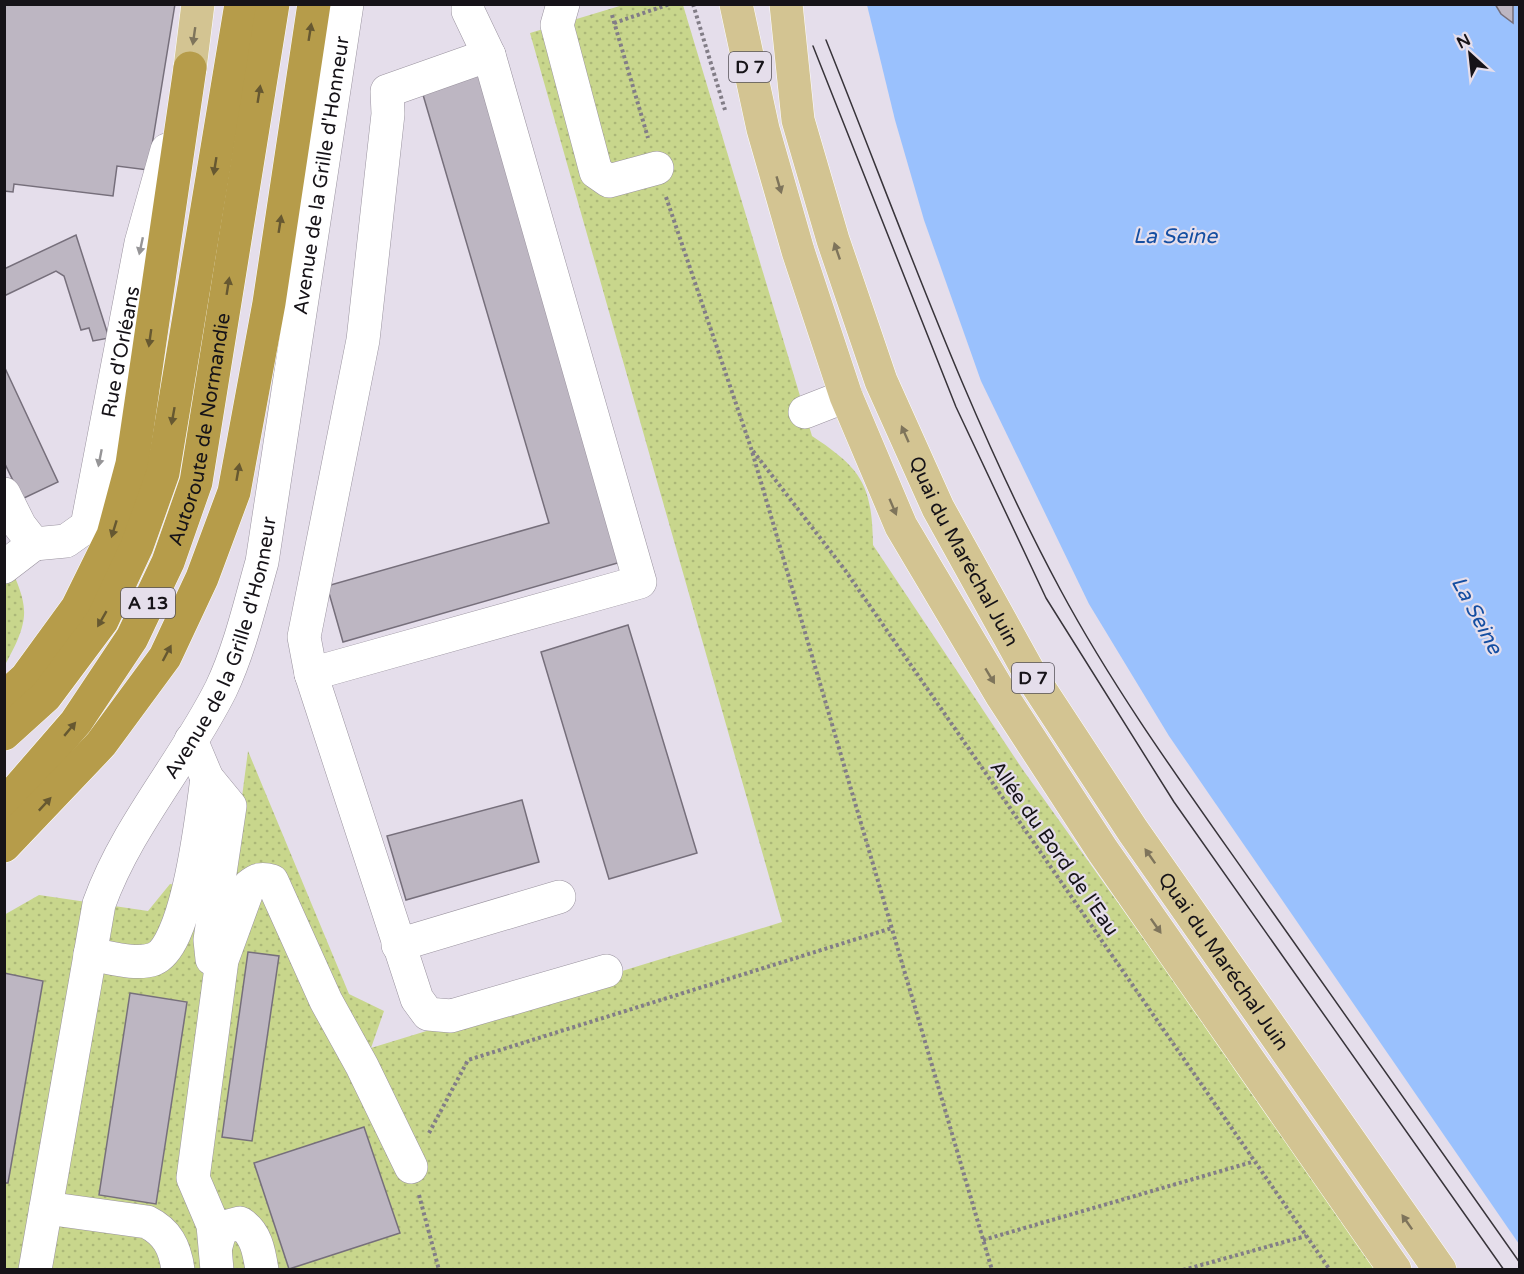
<svg xmlns="http://www.w3.org/2000/svg" width="1524" height="1274" viewBox="0 0 1524 1274" font-family="'Varela Round',sans-serif">
<defs>
<pattern id="park-dots" width="8" height="8" patternUnits="userSpaceOnUse" patternTransform="scale(1.5)"><rect width="8" height="8" fill="#c8d68c"/><path d="M2 2h.1M6 6h.1" fill="none" stroke="#abb778" stroke-width="1.8" stroke-linecap="round"/></pattern>
</defs>
<rect width="100%" height="100%" fill="#e5deeb"/>
<path fill="url(#park-dots)" d="M623 5H683L812 436C862 469 872 485 873 545L1023 770 1380 1269H5L4 915 39 895 148 911 170 884 205 889 223 942 248 751 349 994 384 1011 371 1048 782 922 530 33Z
M4 552C27 605 34 613 5 665Z"/>
<path fill="#9ac1fd" d="M867 5H1519V1244L1169 736 1089 604 981 381 924 220 895 120Z"/>
<path fill="#bdb6c2" stroke="#766f7b" stroke-width="1.5" d="M4 4H175L148 170 117 166 113 196 14 184 13 192 4 191Z
M1495 4H1513V23L1501 14Z
M481 71 621 562 343 642 327 586 549 523 421 88Z
M76 235 109 338 93 341 89 328 81 330 64 276 56 271 4 296V269Z
M4 366 58 482 22 499 4 462Z
M628 625 697 853 609 879 541 652Z
M522 800 539 862 406 900 387 836Z
M248 952 279 956 252 1141 222 1137Z
M4 973 43 981 8 1183H4Z
M130 993 187 1002 156 1204 99 1195Z
M364 1127 400 1233 289 1269 254 1163Z"/>
<g fill="none" stroke-linecap="round" stroke-linejoin="round">
<defs>
<g id="minor">
<path d="M563 4 557 25 596 172 609 181 657 168"/>
<path d="M489 55 387 91 388 114 363 340 304 637 311 674 417 999 428 1014 451 1016 606 971"/>
<path d="M805 412 846 396"/>
<path id="s1" d="M4 494 20 526 34 544 66 541 87 526 141 243 167 150"/>
<path d="M4 567 34 544"/>
<path d="M311 674 640 582 489 55 468 11V4"/>
<path d="M191 740 207 778 230 806 210 940 212 959"/>
<path d="M398 945 559 897"/>
<path d="M90 954C109 957 136 966 154 959 188 945 202 814 207 778"/>
<path d="M46 1208 147 1222C167 1232 175 1247 178 1270"/>
<path d="M216 1246 221 1228 240 1223C256 1233 259 1251 262 1270"/>
<path id="s2" d="M35 1270 99 904C127 826 184 763 221 689 240 649 250 604 262 562L347 4"/>
<path d="M217 1270 213 1225 193 1178 222 960 249 886C257 879 262 878 272 881L326 1001 362 1066 411 1167"/>
</g>
<g id="major">
<path d="M736 4 763 129 798 251 846 396 901 526 1002 696 1103 851 1395 1270"/>
<path id="s3" d="M786 4 798 120 833 240 881 381 938 508 1030 674 1133 831 1440 1270"/>
<path d="M190 68 198 4"/>
</g>
<g id="highway">
<path d="M4 698 26 678 77 608 113 535 132 464 190 68"/>
<path d="M4 734 46 696 102 621 137 546 163 473 241 4"/>
<path id="s4" d="M4 805 76 722 132 638 168 562 196 482 273 4"/>
<path d="M4 846 101 744 165 657 202 578 234 492 269 303 314 4"/>
</g>
</defs>
<use href="#minor" stroke="#9a939f" stroke-width="34"/>
<use href="#major" stroke="#fff" stroke-width="34"/>
<use href="#highway" stroke="#fff" stroke-width="34"/>
<path stroke="#827d87" stroke-width="4" stroke-dasharray="3 3" stroke-linecap="butt" d="M693 4 725 110
M612 15 648 138
M614 23 670 4
M666 197 751 448 992 1270
M753 451 845 570 1330 1270
M429 1133 468 1060 892 928
M419 1195 439 1270
M983 1240 1252 1162
M361 1270H362
M1183 1270 1306 1236"/>
<use href="#minor" stroke="#fff" stroke-width="33"/>
<use href="#major" stroke="#d3c492" stroke-width="33"/>
<use href="#highway" stroke="#b69c4a" stroke-width="33"/>
<path stroke="#38343a" stroke-width="1.5" d="M826 40C900 224 966 414 1060 589 1118 697 1192 797 1262 897 1348 1019 1434 1141 1520 1263
M813 46 956 407 1046 598 1174 802 1504 1270"/>
</g>
<defs><path id="oneway-solid" d="M-6-.8H1V-3.2L6.5 0L1 3.2V.8H-6Z" transform="scale(1.5)"/></defs>
<g fill="#665831">
<use href="#oneway-solid" transform="translate(310 32) rotate(-81)"/>
<use href="#oneway-solid" transform="translate(259 94) rotate(-81)"/>
<use href="#oneway-solid" transform="translate(215 166) rotate(99)"/>
<use href="#oneway-solid" transform="translate(280 224) rotate(-81)"/>
<use href="#oneway-solid" transform="translate(228 286) rotate(-81)"/>
<use href="#oneway-solid" transform="translate(150 338) rotate(98)"/>
<use href="#oneway-solid" transform="translate(173 416) rotate(100)"/>
<use href="#oneway-solid" transform="translate(238 472) rotate(-80)"/>
<use href="#oneway-solid" transform="translate(114 529) rotate(107)"/>
<use href="#oneway-solid" transform="translate(102 619) rotate(120)"/>
<use href="#oneway-solid" transform="translate(167 653) rotate(-62)"/>
<use href="#oneway-solid" transform="translate(70 729) rotate(-50)"/>
<use href="#oneway-solid" transform="translate(45 804) rotate(-47)"/>
</g>
<g fill="#7e745b">
<use href="#oneway-solid" transform="translate(194 36) rotate(98)"/>
<use href="#oneway-solid" transform="translate(779 185) rotate(74)"/>
<use href="#oneway-solid" transform="translate(837 251) rotate(-109)"/>
<use href="#oneway-solid" transform="translate(905 434) rotate(-114)"/>
<use href="#oneway-solid" transform="translate(893 507) rotate(67)"/>
<use href="#oneway-solid" transform="translate(990 676) rotate(59)"/>
<use href="#oneway-solid" transform="translate(1150 856) rotate(-125)"/>
<use href="#oneway-solid" transform="translate(1156 926) rotate(55)"/>
<use href="#oneway-solid" transform="translate(1407 1222) rotate(-125)"/>
</g>
<g fill="#969597">
<use href="#oneway-solid" transform="translate(141 246) rotate(102)"/>
<use href="#oneway-solid" transform="translate(100 458) rotate(101)"/>
</g>
<g text-anchor="middle" stroke-width="4.5" stroke-linejoin="round" paint-order="stroke">
<g fill="#e5deeb" stroke="#545057" stroke-width="1.5">
<rect x="729" y="52" width="42" height="30" rx="4.5"/>
<rect x="121" y="588" width="54" height="30" rx="4.5"/>
<rect x="1012" y="663" width="42" height="30" rx="4.5"/>
</g>
<g font-size="18" font-weight="bold" fill="#161318">
<text x="750" y="73">D 7</text>
<text x="148" y="609">A 13</text>
<text x="1033" y="684">D 7</text>
</g>
<g font-size="20" fill="#161318" stroke="#e5deeb">
<text dy="7" stroke="none"><textPath href="#s2" startOffset="1144">Avenue de la Grille d'Honneur</textPath></text>
<text dy="7" stroke="none"><textPath href="#s1" startOffset="294">Rue d'Orléans</textPath></text>
<text dy="7" stroke="none"><textPath href="#s4" startOffset="432">Autoroute de Normandie</textPath></text>
<text dy="7" stroke="none"><textPath href="#s3" startOffset="580">Quai du Maréchal Juin</textPath></text>
<text dy="7" stroke="none"><textPath href="#s2" startOffset="658">Avenue de la Grille d'Honneur</textPath></text>
<text transform="translate(1055 848) rotate(55)" y="7">Allée du Bord de l'Eau</text>
<text dy="7" stroke="none"><textPath href="#s3" startOffset="1066">Quai du Maréchal Juin</textPath></text>
</g>
<g font-size="21" font-style="italic" fill="#144ea2" stroke="#e5deeb">
<text x="1175" y="243">La Seine</text>
<text transform="translate(1477 615) rotate(62)" y="7">La Seine</text>
</g>
</g>
<rect width="1524" height="1274" fill="none" stroke="#161318" stroke-width="12"/>
<g transform="translate(1470 54) rotate(333)" stroke="#e5deeb" stroke-width="4.5" paint-order="stroke">
<path d="M0-4.5L10 22L0 15L-10 22Z" fill="#161318"/>
<text y="-9" font-size="16" font-weight="bold" text-anchor="middle" fill="#161318">N</text>
</g>
</svg>
